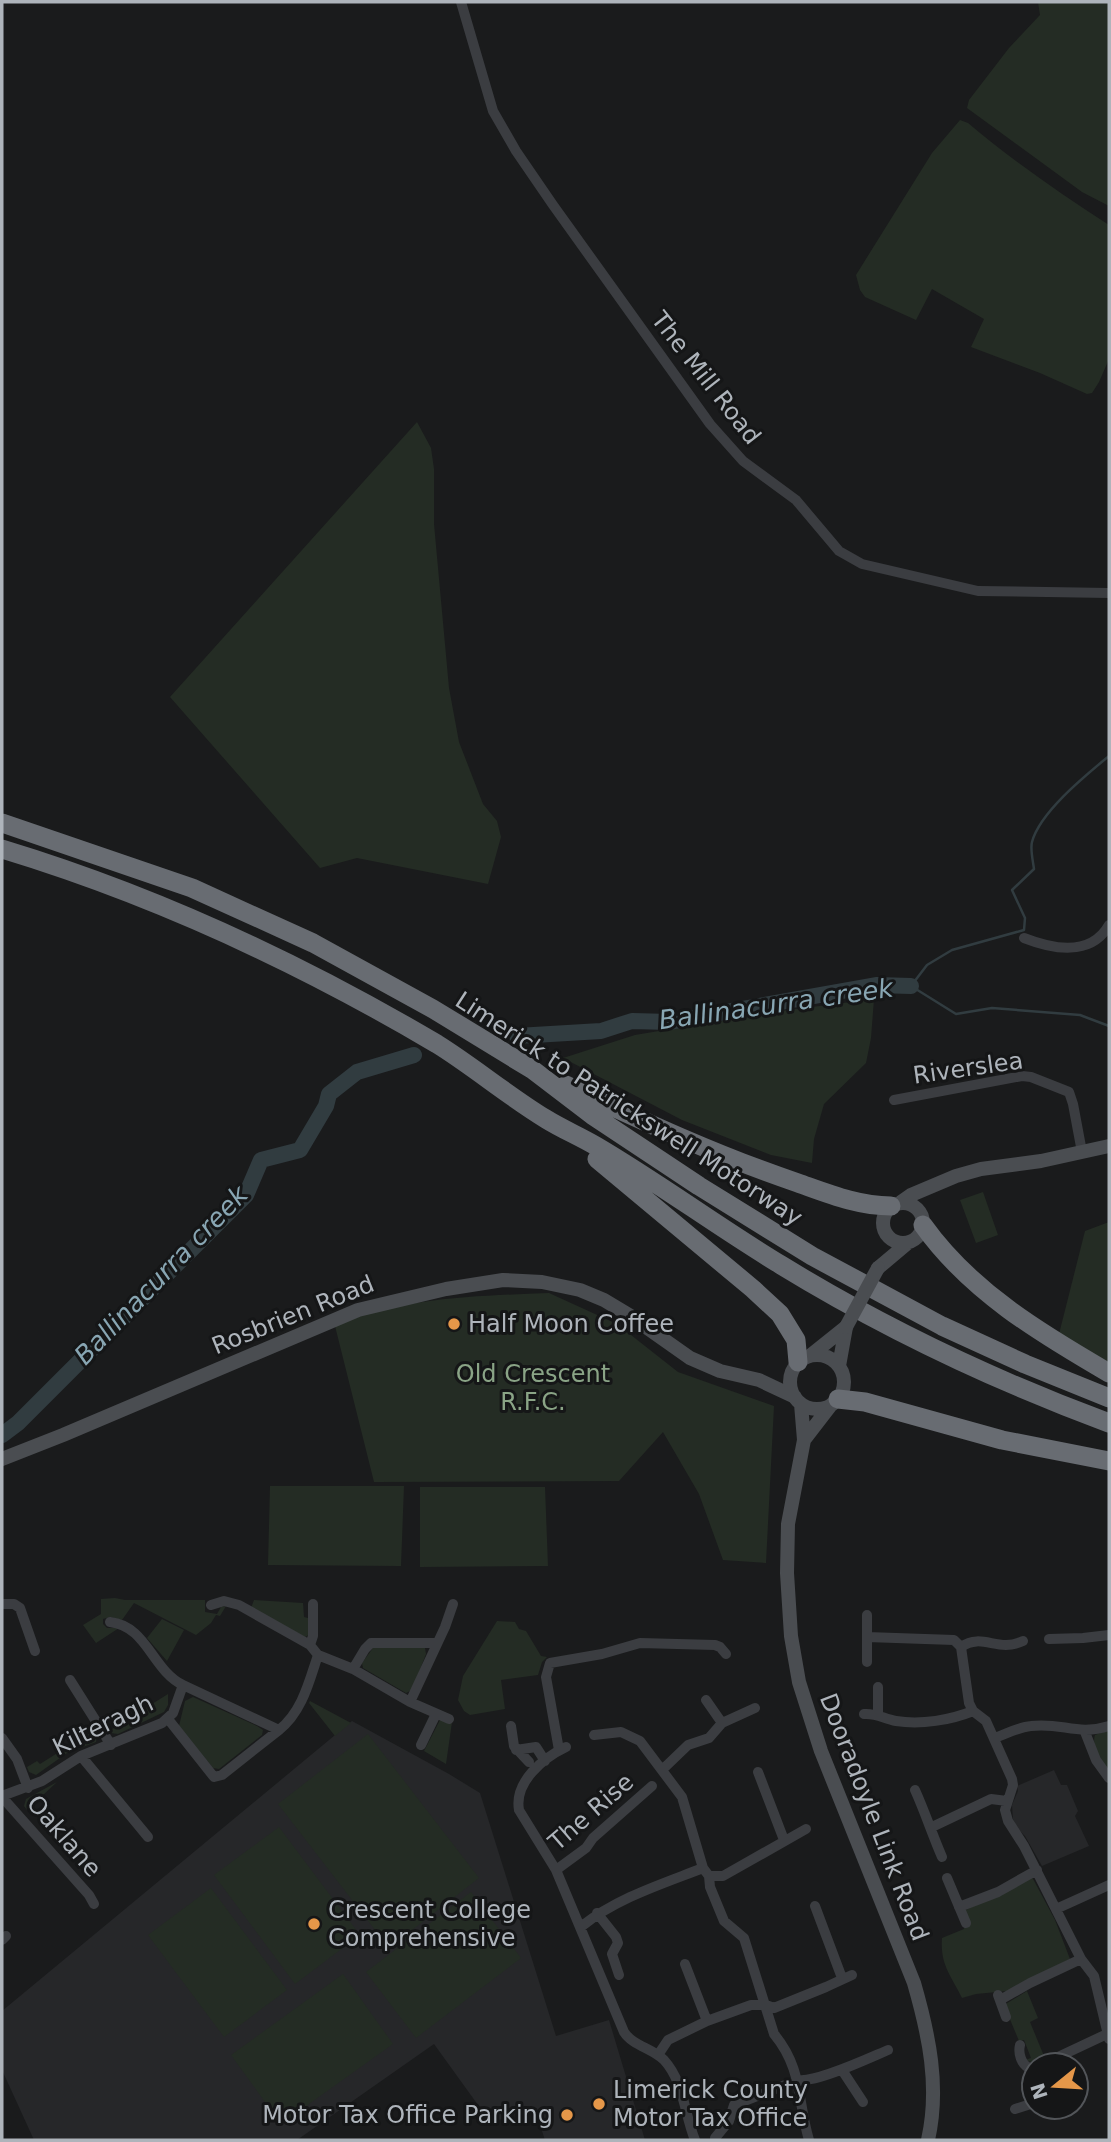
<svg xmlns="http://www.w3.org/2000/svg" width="1111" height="2142" viewBox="0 0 1111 2142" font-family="'DejaVu Sans',sans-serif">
<rect width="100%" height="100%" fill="#1a1b1c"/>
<path fill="#262729" d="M352 1721 449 1774 480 1793 556 2036 609 2020 645 2140H545L534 2107 491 2123 434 2044 297 2140H34L2 2070V2011Z
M1054 1770 1061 1785H1067L1078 1811 1075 1816 1089 1846 1042 1866 1025 1836 1017 1828 1013 1819 1012 1805 1018 1791 1017 1786Z"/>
<path fill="#242c24" d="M1038 2H1109V206L1082 192 967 108 969 100 1009 48 1040 15Z
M960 120 968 123C1013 161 1060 193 1109 225V359L1099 382 1092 393 1087 394 1040 373 971 347 984 319 932 289 916 320 865 297 860 290 856 275 932 153Z
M417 422 431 448 434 469V524L449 688 459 742 483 804 497 821 501 837 488 884 357 858 320 868 170 697Z
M874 999 871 1038 866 1063 824 1104 814 1139 812 1163 771 1155 682 1120 563 1058 635 1035 773 1012Z
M983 1192 998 1235 976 1243 960 1200Z
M1109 1222V1362L1058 1338 1085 1231Z
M549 1293 617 1324 678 1372 774 1406 766 1563 723 1560 699 1494 663 1432 619 1481 374 1482 335 1326C401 1297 478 1296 549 1293Z
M270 1486H404L401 1566 268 1565Z
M420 1487H545L548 1566 420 1567Z
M115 1598 125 1600H205V1612L217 1614 221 1607 226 1606 220 1616 216 1615 211 1623 196 1635 134 1603 122 1620 110 1617 103 1619V1624L107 1628H119L96 1643 83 1625 101 1614V1599Z
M254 1600 303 1603 304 1617 308 1618 309 1635 305 1637 251 1608Z
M162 1619 184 1630 167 1661 147 1638Z
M497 1621 515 1622 519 1629 526 1631 541 1656 547 1657 542 1662 538 1675 501 1680 505 1709 470 1715 464 1711 458 1700 463 1676Z
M373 1648H425L426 1654 412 1690 406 1693 363 1668 362 1663Z
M168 1694V1705L164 1712 118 1734 111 1733 109 1731Z
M193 1697 257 1726 263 1730 262 1735 219 1769 213 1768 179 1726 185 1701Z
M310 1701 351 1723 335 1736 309 1703Z
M440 1720 452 1722 446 1764 424 1751Z
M94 1730 97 1735 96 1742 67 1753 36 1775 29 1772 27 1767 37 1761 40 1764Z
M1109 1730V1770C1101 1761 1091 1747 1095 1735Z
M368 1734 479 1878 389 1948 278 1804Z
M57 1782 27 1810 24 1806 26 1799Z
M279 1827 360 1935 295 1984 214 1875Z
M1032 1877 1055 1920 1070 1959 1007 1991 976 1994 962 1998C951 1975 940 1965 942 1938L964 1929 966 1910Z
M211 1888 287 1990 224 2037 148 1935Z
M471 1892 521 1958 416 2038 366 1972Z
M343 1974 393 2044 281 2124 231 2055Z
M1027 1991 1038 2018 1030 2022 1044 2056 1031 2062 1025 2060 1031 2058 1024 2040 1019 2041 1004 2005Z"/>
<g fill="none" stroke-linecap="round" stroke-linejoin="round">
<path stroke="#313c40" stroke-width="2.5" d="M1109 756C1086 775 1040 812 1032 842 1030 849 1033 861 1034 869L1012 890 1025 918 1024 930 952 950 927 965 911 986 956 1014 992 1008 1080 1015 1109 1026"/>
<path stroke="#313c40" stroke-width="16" d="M517 1036 601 1031 632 1021 670 1022 876 985 911 986
M2 1435 18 1423 246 1195 261 1160 300 1150 326 1106 329 1094 357 1072 414 1055"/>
<path stroke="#3b3d41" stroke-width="10" d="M461 2 493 111 516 151 553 205 710 424 743 461 796 500 839 551 862 564 978 591 1109 593
M1024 938C1052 949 1091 957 1109 925
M894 1100 1022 1076 1031 1077 1069 1092 1073 1104 1082 1152
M2 1604H14L20 1608 35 1651
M211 1605 224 1601 239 1605 310 1645 318 1655 353 1669 410 1702 449 1719
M110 1622C147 1626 152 1670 183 1685
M867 1637 954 1640 961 1647
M1049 1639 1083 1638 1109 1635
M310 1645 313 1636V1604
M961 1647 969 1703 973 1711 986 1721 1012 1779 1013 1785 1005 1810 1008 1821 1024 1846 1081 1959 1094 1976 1109 2039
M961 1647C983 1632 997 1653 1023 1641
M867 1662V1615
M353 1669 365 1649 371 1643H437
M70 1680 111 1745
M706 1700 722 1723
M410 1702 445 1627 453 1604
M878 1713V1687
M864 1714C877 1713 884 1719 896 1721 921 1725 951 1720 973 1711
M168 1719 214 1777 222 1775 279 1730
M511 1726 514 1746 529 1762
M1085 1732 1096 1760 1109 1778
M594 1735 621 1732 640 1741 682 1797 703 1868
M2 1738 17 1759 28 1788
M994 1738C1006 1734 1019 1727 1031 1726 1062 1722 1077 1736 1109 1726
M421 1745 436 1714
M566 1747C543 1758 514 1782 519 1810L556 1870 624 2032C633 2046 652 2048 664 2060 684 2082 684 2113 695 2140
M516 1750 536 1747 545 1761
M559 1750 546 1677 550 1663 602 1654 640 1643 715 1645 720 1647 726 1654
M81 1756 148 1837
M662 1770 688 1745 709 1738 722 1723 755 1708
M758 1772 784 1840
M915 1790C925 1812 932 1834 942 1857
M2 1796 42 1781 81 1756 162 1723 173 1713 183 1685 279 1730C302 1712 309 1682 318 1655
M2 1797 89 1895 94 1904
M932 1827 991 1799 1007 1801
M556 1870 586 1848 593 1838 652 1786
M709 1876 710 1887 724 1921 744 1938 774 2034C803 2069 797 2100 809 2140
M947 1878 966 1923
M815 1906 842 1978
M959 1907 998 1892 1037 1870
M1056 1909 1109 1885
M597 1913 616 1937 618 1943 612 1954 619 1975
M582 1926C617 1898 662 1884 703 1868L709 1876H723L806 1829
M2 1940 6 1936
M685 1964 707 2021
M998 1995 1006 2017
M1000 2000 1030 1983 1081 1959
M1020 2045C1018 2053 1021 2064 1029 2068L1034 2067
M658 2055 668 2040 707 2021 751 2005H766L774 2008 826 1987 852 1975
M1041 2065 1107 2034
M842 2070 863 2102
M1015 2109 1034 2103
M715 2138 729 2121 734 2105 798 2080C816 2083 869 2058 888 2050"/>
<path stroke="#4a4d51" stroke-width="14" d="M901 1202 911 1195 956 1176 981 1169 1041 1161 1109 1146
M883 1223a20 20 0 1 1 40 0a20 20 0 1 1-40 0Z
M878 1268 909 1242
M811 1355 846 1327
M790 1382a27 27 0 1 1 54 0a27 27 0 1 1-54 0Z
M839 1366 846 1327
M801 1404 804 1440 788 1524 787 1573 791 1636 799 1682 821 1751 914 1983C929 2035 940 2087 928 2140
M804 1440 831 1405
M2 1459 63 1435 358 1310 446 1289 503 1280 542 1282 580 1290 604 1300 629 1315 690 1358 720 1371 759 1380 795 1397"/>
<path stroke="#686c72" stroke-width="19" d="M2 823 192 888 313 943 433 1009 533 1070 592 1115 699 1186 812 1256 942 1326 1025 1364 1109 1398
M2 849C154 895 300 963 437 1044 474 1067 508 1096 546 1119 562 1129 579 1136 596 1146 659 1183 718 1227 781 1265 884 1328 996 1381 1109 1423
M566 1085C642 1121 718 1156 798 1183 829 1194 858 1206 891 1206
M597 1159 753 1289 780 1314 796 1340 798 1362
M923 1225C970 1291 1040 1333 1109 1373
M838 1399 865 1402 1002 1440 1109 1461"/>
<path stroke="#4a4d51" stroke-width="14" d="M846 1327 878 1268"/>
</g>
<g fill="#e59749" stroke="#151617" stroke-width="2.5">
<circle cx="454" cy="1324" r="7"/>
<circle cx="314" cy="1924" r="7"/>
<circle cx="599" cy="2104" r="7"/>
<circle cx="567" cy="2115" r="7"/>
</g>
<g text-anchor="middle" stroke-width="6" stroke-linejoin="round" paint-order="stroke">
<g font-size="24" fill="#aeb4bb" stroke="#151617">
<text transform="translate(706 378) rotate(52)" y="8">The Mill Road</text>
<text transform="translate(968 1068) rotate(-8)" y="8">Riverslea</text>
<text transform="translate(629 1109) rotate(33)" y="8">Limerick to Patrickswell Motorway</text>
<text transform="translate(293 1315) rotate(-22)" y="8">Rosbrien Road</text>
<text transform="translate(103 1725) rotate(-26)" y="8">Kilteragh</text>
<text transform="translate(591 1812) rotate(-41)" y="8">The Rise</text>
<text transform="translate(874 1817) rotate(69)" y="8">Dooradoyle Link Road</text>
<text transform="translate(64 1836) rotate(49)" y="8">Oaklane</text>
</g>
<g font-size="24" fill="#aeb4bb" stroke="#151617" text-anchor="start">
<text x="468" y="1332">Half Moon Coffee</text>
<text x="328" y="1918">Crescent College<tspan x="328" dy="28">Comprehensive</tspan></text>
<text x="613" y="2098">Limerick County<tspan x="613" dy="28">Motor Tax Office</tspan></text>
<text x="553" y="2123" text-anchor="end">Motor Tax Office Parking</text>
</g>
<g font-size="24" fill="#8aa486" stroke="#151617">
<text x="533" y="1382">Old Crescent<tspan x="533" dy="28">R.F.C.</tspan></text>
</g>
<g font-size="26" font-style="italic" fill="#88a6b3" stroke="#151617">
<text transform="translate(776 1004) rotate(-8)" y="9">Ballinacurra creek</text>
<text transform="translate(161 1275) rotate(-46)" y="9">Ballinacurra creek</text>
</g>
</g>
<rect width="1111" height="2142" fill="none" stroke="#aeb4bb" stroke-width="7"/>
<g transform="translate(1055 2086) rotate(252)"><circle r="33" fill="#151617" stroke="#525559" stroke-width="2"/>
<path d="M0-5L12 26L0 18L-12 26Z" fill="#e59749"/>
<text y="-10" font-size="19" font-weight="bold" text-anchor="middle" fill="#aeb4bb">N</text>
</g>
</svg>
